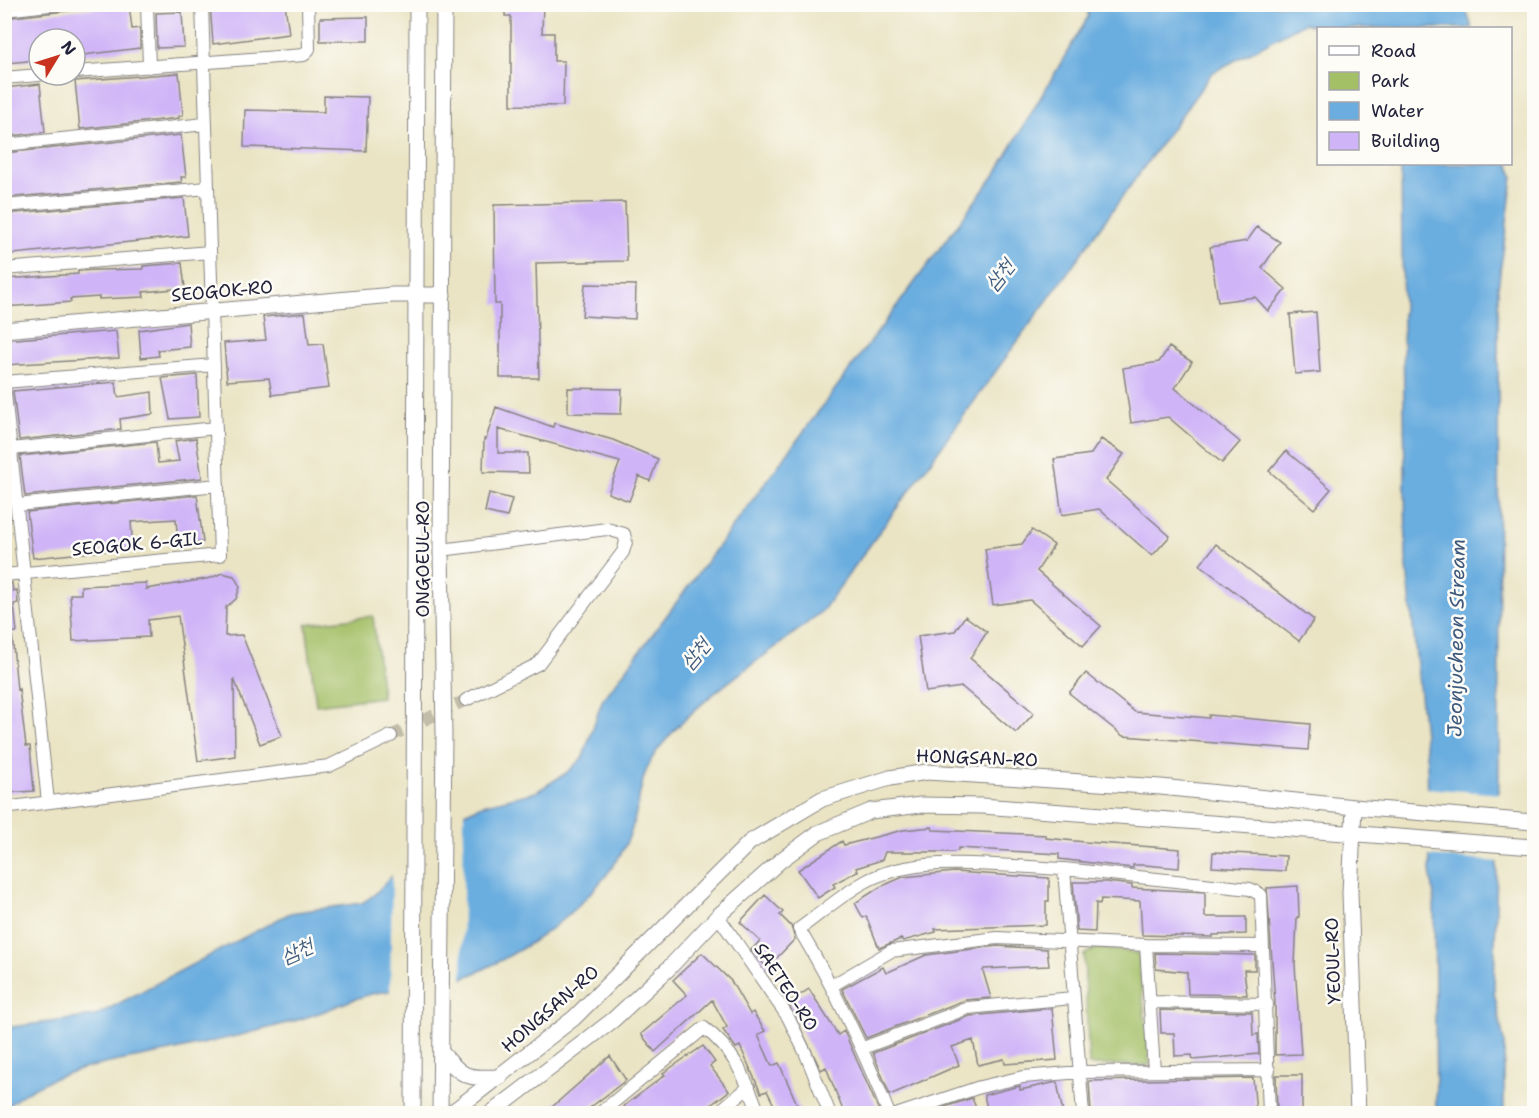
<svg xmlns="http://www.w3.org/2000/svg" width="1539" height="1118" viewBox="0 0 1539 1118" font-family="'Shantell Sans','Poor Story',sans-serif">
<rect width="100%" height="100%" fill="#fdfcf7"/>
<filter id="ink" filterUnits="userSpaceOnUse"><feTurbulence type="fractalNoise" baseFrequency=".0167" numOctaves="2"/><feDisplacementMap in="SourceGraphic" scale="12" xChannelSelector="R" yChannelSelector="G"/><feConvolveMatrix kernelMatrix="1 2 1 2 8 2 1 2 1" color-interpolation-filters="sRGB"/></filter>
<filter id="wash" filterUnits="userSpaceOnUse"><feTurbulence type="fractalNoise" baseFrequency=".008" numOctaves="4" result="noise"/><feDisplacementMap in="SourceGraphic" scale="24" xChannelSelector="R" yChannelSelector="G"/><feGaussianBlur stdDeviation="1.35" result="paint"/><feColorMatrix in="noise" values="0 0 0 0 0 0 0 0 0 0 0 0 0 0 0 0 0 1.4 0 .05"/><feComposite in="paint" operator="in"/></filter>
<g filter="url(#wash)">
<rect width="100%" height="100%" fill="#eae4c4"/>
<path fill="#a4c067" stroke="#637151" stroke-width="1.5" d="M373 616 382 697 316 705 306 624Z
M1096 948 1138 953 1150 1065H1089L1084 955Z"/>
<path fill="#6baddf" stroke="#46688d" stroke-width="1.5" d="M1088 5H1465L1472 28H1319L1304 23 1212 73 823 610C770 656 704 691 660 747 636 776 642 805 629 837 613 879 559 927 521 949 494 965 462 982 432 987 414 990 394 989 376 993 351 998 329 1011 304 1018 262 1031 219 1040 176 1050 119 1063 49 1066 5 1109V1028L95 1016 290 913 362 903 374 895 407 860 462 814 482 805 536 792 568 772 583 757 602 701 667 615 996 173 1088 17Z
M1401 164H1509L1513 177 1498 288 1499 774 1494 992 1504 1042V1113H1436L1434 893 1430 871 1427 764 1406 557Z"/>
<path fill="#eae4c4" d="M1425 788 1501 794 1499 862 1427 856Z
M464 810 462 981 434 990 390 994 392 874 433 832Z"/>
<g id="blocks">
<path fill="#cfb4f7" d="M129 4 132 29 140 28V48L75 56V39H39V60L6 63 4 18Z
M210 4H285L289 34 213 44Z
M505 4H543L542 33H554V61H564L563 106 511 105V16H505Z
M182 12 184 47 157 48 156 13Z
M368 17V41H320V18Z
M179 73 183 115 179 116V118L80 129 75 81Z
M40 84 45 132 4 137V88Z
M324 96 368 97 366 151 244 147 245 110 324 112Z
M181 135 186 177H181L182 182 4 198V153Z
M184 198 188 236 4 255V214Z
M625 202 627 261 536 263 539 378H500V304H495L494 205Z
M1257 227 1280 242 1262 268 1286 289 1268 311 1255 297 1218 302 1210 247 1247 241Z
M182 263 185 288 143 292 144 297 99 299V297L70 299 71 302 4 307V279L78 274V271L96 270 143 269V266Z
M585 284 636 285 635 319 582 316Z
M1316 312 1320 372 1295 374 1290 314Z
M305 313 309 345 323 344 329 388 272 395 269 378 227 381 224 343 266 340 263 317Z
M188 323 190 347 158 350 159 356 141 358 139 330Z
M116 331 119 358 4 365V340Z
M1169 347 1192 362 1175 388 1240 442 1222 463 1168 417 1131 423 1123 368 1159 362Z
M197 375 199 417 170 419 162 378Z
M116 382 118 397 152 392 153 414 120 419 121 429 19 440 13 391Z
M568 388 622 389 621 414 568 413Z
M496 407 553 427 554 423 613 440 658 459 650 481 639 476 629 501 608 493 620 462 498 429V453H528L529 473 483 472 484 439H486Z
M196 438 202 478 25 496 20 456 156 442 158 463 179 461 175 441Z
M1101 439 1124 454 1106 480 1170 536 1152 556 1099 509 1062 515 1054 459 1091 454Z
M1286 451 1331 489 1314 509 1269 471Z
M489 493 512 499 507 517 485 512Z
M197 495 203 542 178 544 176 519 131 522 133 548 33 558 27 512Z
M1032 530 1054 545 1037 571 1101 626 1083 646 1030 600 993 605 985 549 1022 544Z
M1216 544 1314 620 1299 641 1200 565Z
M222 573 234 576 240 587 236 599 226 607 225 636 242 635 282 736 260 744 234 679 235 756 198 761 178 616 148 620 149 637 73 641 70 594H81V586L146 583V589L211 578Z
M4 583H12L13 591 17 590 18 603 14 604 17 632 4 633Z
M965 616 987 632 970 658 1034 713 1016 733 962 687 926 692 918 636 955 631Z
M4 634H12L17 690 19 689 26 746H30L34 791 4 793Z
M1086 673 1135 712 1209 718V715L1310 724 1308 750 1123 736 1069 693Z
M932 827 933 830 1046 835V838L1085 842 1180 849 1179 868 1144 865H1133V868L1059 859V854L958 848V851L953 852H885L882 860 856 868 858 871 833 884 835 887 818 898 798 870 842 841 844 845 903 830Z
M1213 852 1286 856 1285 871 1212 867Z
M954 872 1049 878V901H1046V925L935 929 936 932 903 941 901 939 879 948 866 916 863 918 855 903 880 887 903 877Z
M1073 882H1106L1132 885V888L1205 892V917H1246V934L1213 935V937L1142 935 1140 901 1101 899 1100 904 1096 903 1095 932 1077 931Z
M1298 886 1299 917H1297L1295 965 1301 1054 1275 1055V1004L1267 888Z
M765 895 783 912 780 915 791 926 795 939 767 968 751 950 760 941 740 922Z
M997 946 1047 949 1049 966 984 969 983 971 991 998 965 1000 866 1038 842 989 883 967 886 973 926 955Z
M702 953 731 981 750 1014 753 1012 765 1031 758 1035 772 1066 779 1063 801 1113H778L767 1091 761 1093 740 1046 736 1048 723 1030 727 1027 712 1000 655 1052 641 1034 687 995 673 980Z
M1155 953 1255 955V970H1244L1247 995 1188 994 1187 972 1156 969Z
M809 989 838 1035 844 1031 880 1113H844L826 1067 821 1070 788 1003Z
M1052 1008 1057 1060 1005 1064 1004 1059 978 1065 973 1040 952 1047 959 1065 890 1095 873 1053 970 1016Z
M1160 1010 1252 1012 1253 1035 1258 1034 1259 1054 1193 1060 1192 1055 1175 1056 1174 1033H1161Z
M703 1046 715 1062 710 1066 729 1091 700 1113H630L624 1106 665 1075 663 1073Z
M610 1056 626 1080 583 1113H557L552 1107Z
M1276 1075H1302V1113H1277Z
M1253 1078 1256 1113H1091L1089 1081Z
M1057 1082 1063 1113H988L984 1095 1020 1086V1090Z
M972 1098 978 1113H927Z"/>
</g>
</g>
<g filter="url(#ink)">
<use href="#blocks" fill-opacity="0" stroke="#868380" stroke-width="1.5"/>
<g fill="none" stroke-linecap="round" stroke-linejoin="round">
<path stroke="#c2bda9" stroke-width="12" stroke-dasharray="12 6" stroke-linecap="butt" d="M391 736 466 700"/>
<defs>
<path id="minor" d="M147 4 149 67
M4 10 58 4
M75 72 304 55 309 49 308 4
M4 78 39 75
M4 145 205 124
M4 206 208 188
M4 269 210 252
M4 382 214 365
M4 385 48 802
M11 449 216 428
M17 505 218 485
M441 550 607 529 624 534 626 542 623 552 538 664 466 700
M4 575 220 555 202 4
M4 808 329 766 391 736
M1064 869 1250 889 1261 895 1269 1114
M718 916 788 1017 805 1052 830 1114
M1146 945 1154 1071
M833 985 891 951 997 938 1146 945 1262 946
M1150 1002 1267 1004
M863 1048 968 1008 1073 998
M599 1114 704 1028C733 1049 747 1080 759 1114
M716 1114 749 1087
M889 1114C863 1048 835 989 799 929 820 914 840 896 863 883 916 852 1005 867 1064 869L1083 1114
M899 1114 980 1087 1023 1077 1080 1072 1269 1070"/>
<path id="tertiary" d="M4 330 393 295H443
M1354 807 1350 893 1358 1114
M442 1053C464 1079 467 1078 500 1077
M413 1114 417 4
M440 1114 444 735 441 550 444 4
M450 1114 574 1018 750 842 822 799 890 778 927 772 1161 787 1354 807 1534 822
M490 1114 613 1020 668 969 718 916 781 860 818 833 871 811 921 805 982 806 1534 847"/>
</defs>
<use href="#minor" stroke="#868380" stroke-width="14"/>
<use href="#tertiary" stroke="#868380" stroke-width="17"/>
<use href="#minor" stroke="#fff" stroke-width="12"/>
<use href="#tertiary" stroke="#fff" stroke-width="15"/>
</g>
</g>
<g text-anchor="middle" stroke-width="5" stroke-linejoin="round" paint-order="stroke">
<g font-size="18" fill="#22223b" stroke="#fdfcf7">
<text transform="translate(222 291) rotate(-5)" y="6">SEOGOK-RO</text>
<text transform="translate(137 544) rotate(-5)" y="6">SEOGOK 6-GIL</text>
<text transform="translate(423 559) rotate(-90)" y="6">ONGOEUL-RO</text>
<text transform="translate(977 758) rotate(2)" y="6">HONGSAN-RO</text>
<text transform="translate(1333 961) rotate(-92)" y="6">YEOUL-RO</text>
<text transform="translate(786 987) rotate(57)" y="6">SAETEO-RO</text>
<text transform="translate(550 1009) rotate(-41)" y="6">HONGSAN-RO</text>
</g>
<g font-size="20" font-style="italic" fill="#3f5a7d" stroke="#fdfcf7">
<text transform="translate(999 274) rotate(-51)" y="7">삼천</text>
<text transform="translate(1456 638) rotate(-89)" y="7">Jeonjucheon Stream</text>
<text transform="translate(695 653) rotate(-50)" y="7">삼천</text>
<text transform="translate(297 950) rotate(-24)" y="7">삼천</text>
</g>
</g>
<rect width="1539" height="1118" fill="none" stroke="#fdfcf7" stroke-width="24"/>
<rect x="1317" y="27" width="195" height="138" fill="#fdfcf7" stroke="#a5a5ac" stroke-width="1.5"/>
<rect x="1329" y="46" width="30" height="9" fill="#ffffff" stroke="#a5a5ac" stroke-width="1.5"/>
<text x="1371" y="57" font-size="18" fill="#22223b">Road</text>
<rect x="1329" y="72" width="30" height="18" fill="#a4c067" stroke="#a5a5ac" stroke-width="1.5"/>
<text x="1371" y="87" font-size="18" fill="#22223b">Park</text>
<rect x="1329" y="102" width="30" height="18" fill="#6baddf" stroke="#a5a5ac" stroke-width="1.5"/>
<text x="1371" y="117" font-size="18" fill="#22223b">Water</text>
<rect x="1329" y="132" width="30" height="18" fill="#cfb4f7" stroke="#a5a5ac" stroke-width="1.5"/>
<text x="1371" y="147" font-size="18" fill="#22223b">Building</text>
<g transform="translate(57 57) rotate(52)"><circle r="28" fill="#fdfcf7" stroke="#a5a5ac" stroke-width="1.5"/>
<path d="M0-4.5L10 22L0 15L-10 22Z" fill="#c8321e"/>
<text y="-9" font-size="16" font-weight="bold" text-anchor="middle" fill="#22223b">N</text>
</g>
</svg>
